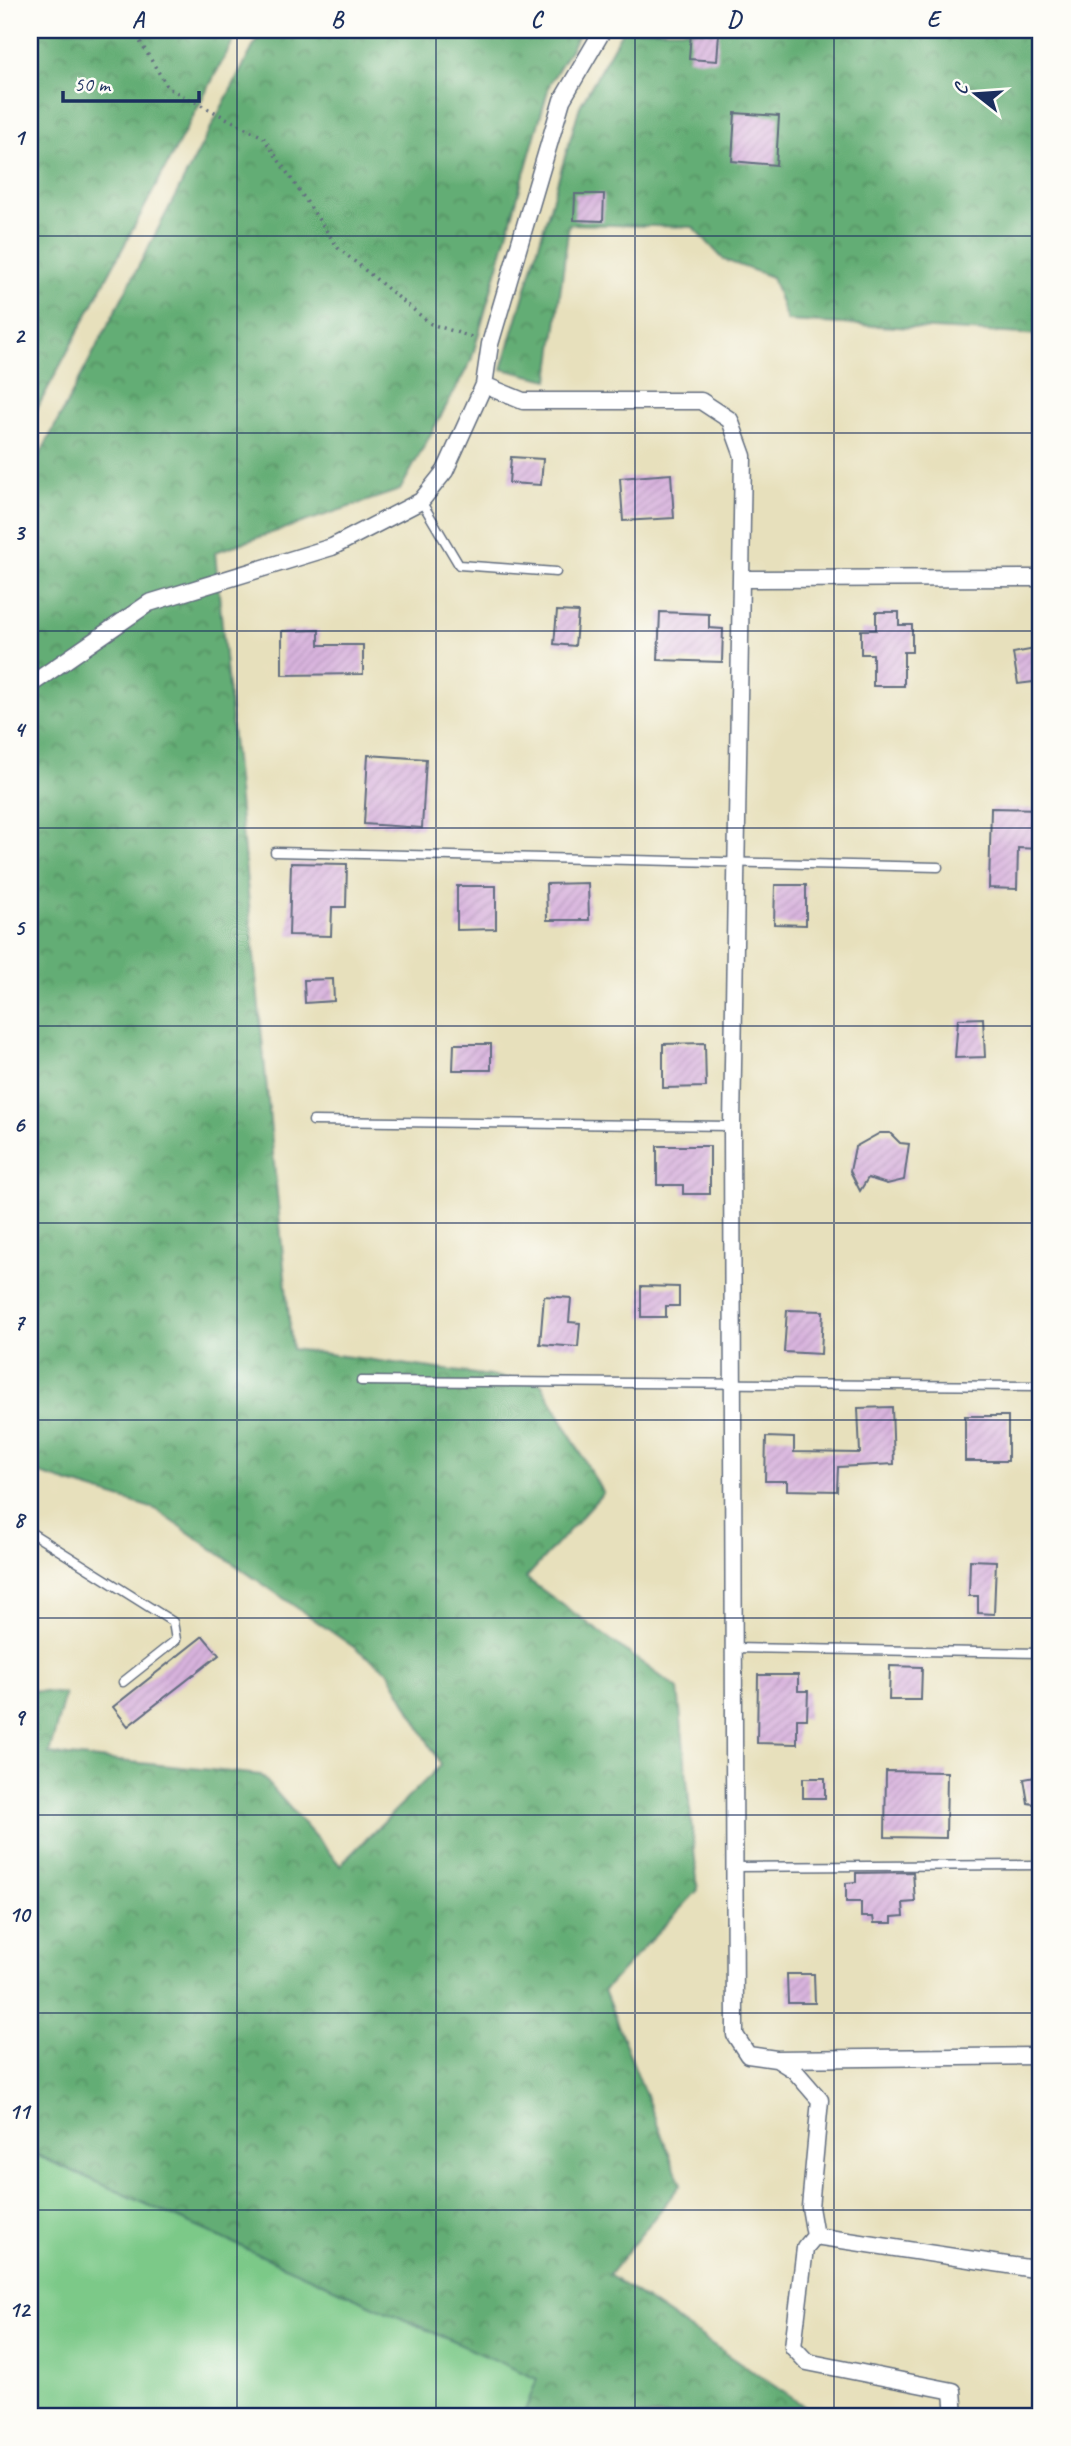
<svg xmlns="http://www.w3.org/2000/svg" width="1071" height="2446" viewBox="0 0 1071 2446" font-family="Caveat,sans-serif">
<defs>
<pattern id="forest-crowns" width="20" height="18" patternUnits="userSpaceOnUse" patternTransform="scale(1.75)"><rect width="20" height="18" fill="#64ad74"/><path d="M2 6a3 3 0 1 1 6 0M12 15a3 3 0 1 1 6 0" fill="none" stroke="#528d62"/></pattern>
<pattern id="building-hatch" width="6" height="6" patternUnits="userSpaceOnUse" patternTransform="scale(1.75)"><rect width="6" height="6" fill="#d8b3dd"/><path d="M-1 1l2-2M0 6l6-6M5 7l2-2" fill="none" stroke="#b99ac0"/></pattern>
</defs>
<rect width="100%" height="100%" fill="#fdfcf7"/>
<filter id="ink" filterUnits="userSpaceOnUse"><feTurbulence type="fractalNoise" baseFrequency=".0143" numOctaves="2"/><feDisplacementMap in="SourceGraphic" scale="14" xChannelSelector="R" yChannelSelector="G"/><feConvolveMatrix kernelMatrix="1 2 1 2 8 2 1 2 1" color-interpolation-filters="sRGB"/></filter>
<filter id="wash" filterUnits="userSpaceOnUse"><feTurbulence type="fractalNoise" baseFrequency=".00686" numOctaves="4" result="noise"/><feDisplacementMap in="SourceGraphic" scale="28" xChannelSelector="R" yChannelSelector="G"/><feGaussianBlur stdDeviation="1.57" result="paint"/><feColorMatrix in="noise" values="0 0 0 0 0 0 0 0 0 0 0 0 0 0 0 0 0 1.4 0 .05"/><feComposite in="paint" operator="in"/></filter>
<g filter="url(#wash)">
<rect width="100%" height="100%" fill="#e7e0bc"/>
<path fill="#7bc988" stroke="#4b7c73" stroke-width="2" d="M30 2152 538 2379 523 2416H30Z"/>
<path fill="url(#forest-crowns)" stroke="#406e69" stroke-width="2" d="M30 30H239L30 422Z
M262 30H582L550 83 471 361 400 490 215 552 292 1349 541 1383 603 1493 526 1578 678 1689 698 1890 604 1990 681 2184 609 2275 819 2416H523L537 2379 30 2152V1690L65 1694 49 1754 261 1775 340 1865 441 1765 388 1671 155 1509 30 1471V474Z
M623 30H1041V335L787 321 772 277 724 260 693 227 569 224 549 380 502 369 580 106Z"/>
<g id="blocks">
<path fill="url(#building-hatch)" d="M691 31 719 33 717 61 689 59Z
M735 113 779 116 776 165 732 161Z
M575 194H604L603 221 574 220Z
M511 457 543 459 541 485 509 483Z
M671 474 674 518 623 521 620 478Z
M557 611 578 612 575 646 554 644Z
M660 612 709 614V628L723 629 722 662 658 660Z
M876 612H899V625H912V652H904V686H873V654H861V630H876Z
M319 630V645H363V674L282 675V631Z
M1041 648V681L1018 684 1013 653Z
M368 755 426 759 422 828 364 824Z
M991 808 1041 809V849L1018 848 1017 889 989 888Z
M291 863 347 864 346 907H332L331 936 289 935Z
M588 883 589 920H547L546 884Z
M775 885H806V925L774 924Z
M457 886H496V929L457 930Z
M333 979 334 1001 305 1003 304 980Z
M983 1018 985 1057 955 1058 958 1019Z
M705 1043 706 1087 663 1088V1044Z
M454 1044H491V1070H453Z
M880 1133H890L900 1143 909 1144 904 1180 887 1184 868 1178 860 1191 850 1171 855 1147Z
M657 1146H710V1194H683V1185H657Z
M641 1286 679 1287V1306H666V1317H641Z
M544 1296 571 1298 569 1322 580 1323 578 1347 540 1344Z
M787 1310 823 1311 821 1354 784 1352Z
M892 1407 894 1464 838 1467 837 1491 787 1490V1481H765L766 1437 794 1438V1452L860 1453 858 1408Z
M965 1416H1008V1461H965Z
M970 1560 996 1561 994 1614 978 1613V1596H969Z
M203 1636 219 1655 128 1726 113 1707Z
M890 1666 922 1667 921 1700H889Z
M758 1675H798V1691H808L807 1719H797V1744L757 1743Z
M886 1771 947 1772 946 1838 885 1837Z
M1041 1776V1805L1028 1803 1024 1779Z
M803 1778H825V1798H803Z
M913 1872 915 1902 903 1903 904 1916 892 1917V1923H874L873 1917H861V1902H846V1883L856 1882V1873Z
M787 1974H814L815 2003H788Z"/>
</g>
</g>
<g filter="url(#ink)">
<use href="#blocks" fill-opacity="0" stroke="#626d7f" stroke-width="2"/>
<g fill="none" stroke-linecap="round" stroke-linejoin="round">
<defs>
<path id="lane" d="M421 501 459 565 556 572
M275 852 938 867
M313 1121 732 1126
M361 1381 1041 1386
M30 1532 173 1622 176 1640 123 1682
M733 1648 1041 1653
M733 1867 1041 1865"/>
<path id="street" d="M484 385 523 401H701L730 420 743 456 732 1126 735 2035 748 2055 776 2059 1041 2056
M743 579 1041 578
M30 685 149 603 332 547 421 501 445 471 484 385 490 344 562 100 603 30
M778 2060 794 2070 820 2100 810 2207 815 2236 805 2248 793 2347 807 2362 953 2391 955 2416
M815 2236 1041 2270"/>
</defs>
<use href="#lane" stroke="#626d7f" stroke-width="11"/>
<use href="#street" stroke="#626d7f" stroke-width="19"/>
<path stroke="#626d7f" stroke-width="3.5" stroke-dasharray="2 5" stroke-linecap="butt" d="M133 30 168 88 263 137 338 248 431 324 475 338"/>
<use href="#lane" stroke="#fff" stroke-width="8"/>
<use href="#street" stroke="#fff" stroke-width="16"/>
</g>
</g>
<path fill="none" stroke="#1b2f5e" stroke-width="2" stroke-opacity="0.55" d="M237 30V2416M436 30V2416M635 30V2416M834 30V2416M30 236H1041M30 433H1041M30 631H1041M30 828H1041M30 1026H1041M30 1223H1041M30 1420H1041M30 1618H1041M30 1815H1041M30 2013H1041M30 2210H1041"/>
<rect width="1071" height="2446" fill="none" stroke="#fdfcf7" stroke-width="77"/>
<g transform="translate(976 94) rotate(287)" stroke="#fdfcf7" stroke-width="5" paint-order="stroke">
<path d="M0-5L12 26L0 18L-12 26Z" fill="#1b2f5e"/>
<text y="-10" font-size="19" font-weight="bold" text-anchor="middle" fill="#1b2f5e">С</text>
</g>
<path d="M63 91v10h136v-10" fill="none" stroke="#1b2f5e" stroke-width="3.5"/>
<text x="74" y="91" font-size="21" fill="#1b2f5e" stroke="#fdfcf7" stroke-width="5" paint-order="stroke">50 m</text>
<rect x="38" y="38" width="994" height="2370" fill="none" stroke="#1b2f5e" stroke-width="2.5"/>
<g font-size="23" text-anchor="middle" font-weight="bold" fill="#1b2f5e">
<text x="138" y="27">A</text>
<text x="337" y="27">B</text>
<text x="536" y="27">C</text>
<text x="734" y="27">D</text>
<text x="933" y="27">E</text>
<text x="19" y="145">1</text>
<text x="19" y="343">2</text>
<text x="19" y="540">3</text>
<text x="19" y="737">4</text>
<text x="19" y="935">5</text>
<text x="19" y="1132">6</text>
<text x="19" y="1330">7</text>
<text x="19" y="1527">8</text>
<text x="19" y="1725">9</text>
<text x="19" y="1922">10</text>
<text x="19" y="2119">11</text>
<text x="19" y="2317">12</text>
</g>
</svg>
